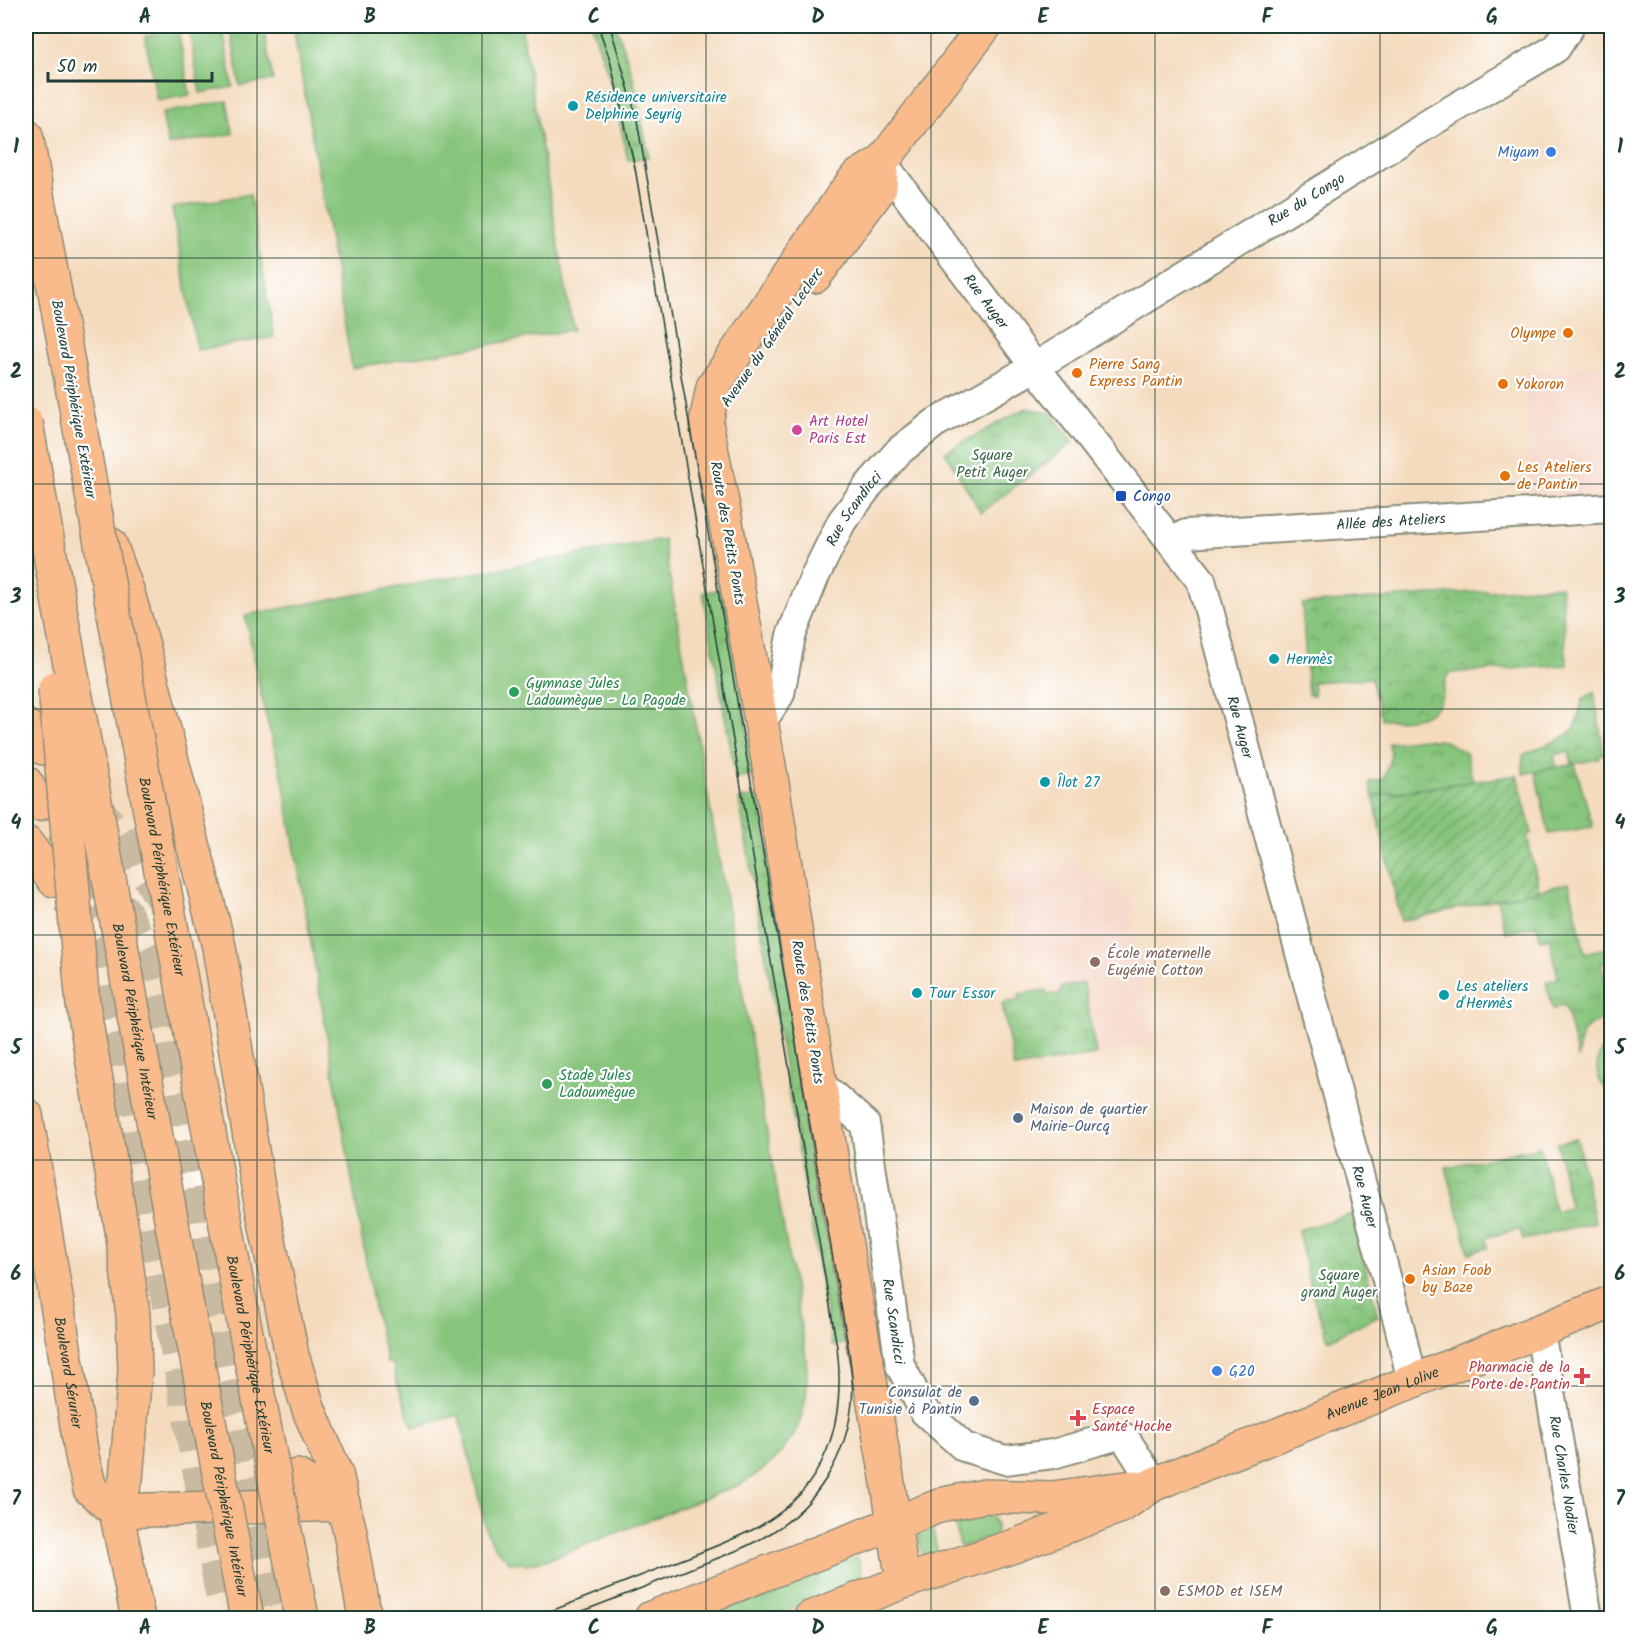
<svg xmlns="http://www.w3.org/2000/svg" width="1637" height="1644" viewBox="0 0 1637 1644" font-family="Kalam,sans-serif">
<defs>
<pattern id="grass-tufts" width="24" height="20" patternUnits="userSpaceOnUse" patternTransform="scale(1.5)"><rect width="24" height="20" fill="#87c57c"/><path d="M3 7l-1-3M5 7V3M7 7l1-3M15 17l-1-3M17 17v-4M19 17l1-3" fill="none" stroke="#6ea166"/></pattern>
<pattern id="park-crowns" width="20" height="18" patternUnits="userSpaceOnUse" patternTransform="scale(1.5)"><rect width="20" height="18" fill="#87c57c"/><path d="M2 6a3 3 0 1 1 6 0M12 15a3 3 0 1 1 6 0" fill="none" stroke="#6ea166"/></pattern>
<pattern id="garden-furrows" width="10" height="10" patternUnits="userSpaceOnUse" patternTransform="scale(1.5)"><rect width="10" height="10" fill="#87c57c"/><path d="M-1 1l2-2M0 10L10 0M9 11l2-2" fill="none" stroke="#6ea166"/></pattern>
</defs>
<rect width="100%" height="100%" fill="#fff"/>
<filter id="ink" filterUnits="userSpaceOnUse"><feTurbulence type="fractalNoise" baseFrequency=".0167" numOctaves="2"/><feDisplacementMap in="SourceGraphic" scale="12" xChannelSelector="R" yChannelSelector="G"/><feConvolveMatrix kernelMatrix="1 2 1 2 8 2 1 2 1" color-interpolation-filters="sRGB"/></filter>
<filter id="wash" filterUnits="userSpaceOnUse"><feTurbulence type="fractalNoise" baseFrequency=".008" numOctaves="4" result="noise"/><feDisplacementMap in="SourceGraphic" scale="24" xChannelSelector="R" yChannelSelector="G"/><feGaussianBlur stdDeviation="1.35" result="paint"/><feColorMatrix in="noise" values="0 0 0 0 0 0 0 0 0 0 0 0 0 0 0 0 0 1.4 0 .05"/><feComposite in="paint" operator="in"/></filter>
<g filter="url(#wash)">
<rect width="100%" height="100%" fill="#f4dbbe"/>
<path fill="#f5d3c2" d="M843 26H940L924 49Z
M1607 366 1611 444V495L1531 499 1524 371Z
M1069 857 1101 881 1103 878 1122 892 1123 891 1132 897 1134 911 1131 912 1134 928 1131 929 1135 947H1137L1139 957 1143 956 1146 976 1143 977 1154 1045 1014 1068 1001 998 1050 989 1045 960 1021 964 1005 873 1019 871 1023 866 1044 862 1058 872Z"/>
<path fill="url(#grass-tufts)" stroke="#538158" stroke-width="1.5" d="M592 26H616L633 77 649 157 628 160 612 86Z
M724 589 755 775 736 779 703 592Z
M1575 764 1593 827 1549 834 1535 771Z
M759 796 854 1341 832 1346 739 799Z
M1569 883 1585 953 1611 947V959L1601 963 1611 1002V1015C1584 1027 1580 1028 1578 1059L1565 1005 1553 1009 1546 982 1558 978 1549 938 1541 940 1537 925 1506 933 1497 900Z
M1611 1040V1093C1592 1080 1593 1054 1611 1040Z
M983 1511C995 1514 1000 1528 993 1538L960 1547 954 1518Z
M932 1526 938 1555 923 1559 918 1532Z
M854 1558H858L863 1582 770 1618H702Z"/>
<path fill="url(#park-crowns)" stroke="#538158" stroke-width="1.5" d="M1026 408 1051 413 1073 442 981 513 945 452Z
M1561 586 1567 665 1449 673C1442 683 1445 689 1441 699 1432 722 1402 720 1382 720L1371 678 1313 682 1314 695H1308L1302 604Z
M1594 692 1604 754 1599 755V759L1572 764 1569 751 1554 755 1556 767 1523 774V755L1562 738 1575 728 1583 699Z
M1425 739 1445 741 1466 753 1473 781 1373 796 1369 782 1384 779 1391 754 1388 743Z
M1084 983 1096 1055 1014 1068 1002 1003 1020 1000 1019 994 1046 990 1047 995 1061 993V987Z
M1577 1139 1595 1222 1523 1240 1520 1229 1486 1238 1488 1248 1469 1253 1446 1167 1540 1147 1555 1211 1570 1208 1557 1143Z
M1352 1214 1378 1316 1328 1340 1311 1291 1298 1230Z"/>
<path fill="url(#garden-furrows)" stroke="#538158" stroke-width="1.5" d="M1517 775 1532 833 1527 835 1539 890 1401 921 1373 796Z"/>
<path fill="#87c57c" stroke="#538158" stroke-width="1.5" d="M202 26H222L233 87 200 93 189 28Z
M230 26H263L273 80 240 86Z
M293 26H521L573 330 352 368Z
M178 30 190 95 157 101 145 36Z
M227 101 233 134 168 145 162 113Z
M250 194 274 337 197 350 172 208Z
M663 539 804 1344C815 1409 798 1451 741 1484L549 1559 527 1564 509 1562 495 1547 487 1533 459 1415 413 1427 396 1380 393 1363H387L374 1308 283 780 264 709 245 615Z"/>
</g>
<g filter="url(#ink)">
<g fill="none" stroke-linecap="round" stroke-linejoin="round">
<path stroke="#c9bba2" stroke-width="33" stroke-dasharray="33 16" stroke-linecap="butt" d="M88 799C119 834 144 866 166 907
M59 829 125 912 144 950 161 1017 272 1618
M67 899 102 945 226 1618"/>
<defs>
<g id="minor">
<path id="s1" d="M882 162 1035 367 1201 580 1400 1329 1412 1382"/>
<path id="s2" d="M1172 543 1186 534 1612 508"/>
<path id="s3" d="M761 723 780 694 791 636 814 578 842 521 870 484 899 451 935 423 1035 367 1433 121 1548 53 1556 48 1570 26"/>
<path id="s4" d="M819 1083 865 1124 900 1365 924 1411 964 1447 1005 1460 1053 1454 1115 1436 1125 1438 1154 1484"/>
<path id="s5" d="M1540 1331 1588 1618"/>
</g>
<g id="major">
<path d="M815 276 880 188 882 162"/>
<path d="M26 726 43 748"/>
<path d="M26 783 38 804"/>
<path d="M26 843 54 880"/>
<path id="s6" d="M26 1115 82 1456 90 1489 116 1511 138 1618"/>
<path d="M297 1476 343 1504"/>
<path d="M343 1504 350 1532 365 1618"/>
<path d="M116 1511 343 1504"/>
<path d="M903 1582 887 1477 837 1194 771 777 725 517 706 423 713 387 841 198 857 177 882 162 985 26"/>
<path d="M651 1618 944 1504 985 1496 1052 1498 1133 1487"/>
<path id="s7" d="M810 1618 903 1582 1014 1546 1121 1506 1154 1484 1612 1302"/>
</g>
<path id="highway" d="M26 135 69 369
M110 544 127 590 142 642 219 947 258 1187 292 1355 309 1410 336 1474 343 1504
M83 1005 122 1230 133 1315 135 1371 126 1479 116 1511"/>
</defs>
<use href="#minor" stroke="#8a8c79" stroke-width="32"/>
<use href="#major" stroke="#8a8c79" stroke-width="36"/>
<use href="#highway" stroke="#8a8c79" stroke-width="36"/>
<use href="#minor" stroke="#fff" stroke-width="28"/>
<use href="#major" stroke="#fabb8c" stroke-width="33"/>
<use href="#highway" stroke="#fabb8c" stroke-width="33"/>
<path stroke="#1f3d34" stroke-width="1.5" d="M533 1618C580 1600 627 1581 673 1563 702 1552 731 1541 758 1527 827 1489 846 1421 837 1347L635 168 610 60 598 26
M564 1618C605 1603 646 1586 687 1570 715 1559 745 1549 771 1533 817 1505 847 1456 852 1402 854 1385 851 1368 849 1352L645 166 636 115 610 26"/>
<defs>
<g id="highway-bridge">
<path id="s8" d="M69 369 243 1318 302 1618"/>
<path id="s9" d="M26 423 190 1323 247 1618"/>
<path d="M55 688 83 1005"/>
</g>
</defs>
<use href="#highway-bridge" stroke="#8a8c79" stroke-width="36" stroke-linecap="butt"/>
<use href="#highway-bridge" stroke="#fabb8c" stroke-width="33"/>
</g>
</g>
<path fill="none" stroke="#1f3d34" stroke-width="1.5" stroke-opacity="0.55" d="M257 26V1618M482 26V1618M706 26V1618M931 26V1618M1155 26V1618M1380 26V1618M26 258H1612M26 484H1612M26 709H1612M26 935H1612M26 1160H1612M26 1386H1612"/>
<g fill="#0f9aa8" stroke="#fff" stroke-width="2">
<circle cx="573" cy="106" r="6"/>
<circle cx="1274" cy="659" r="6"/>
<circle cx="1045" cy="782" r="6"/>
<circle cx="917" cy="993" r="6"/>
<circle cx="1444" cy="995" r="6"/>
</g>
<g fill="#3f7fe0" stroke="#fff" stroke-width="2">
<circle cx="1551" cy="152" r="6"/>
<circle cx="1217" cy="1371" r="6"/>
</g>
<g fill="#e8710a" stroke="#fff" stroke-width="2">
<circle cx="1568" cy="333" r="6"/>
<circle cx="1077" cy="373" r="6"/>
<circle cx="1503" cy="384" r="6"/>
<circle cx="1505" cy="476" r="6"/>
<circle cx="1410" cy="1279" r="6"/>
</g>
<circle fill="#d1479c" stroke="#fff" stroke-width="2" cx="797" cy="430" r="6"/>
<rect fill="#1a4fb4" stroke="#fff" stroke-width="2" x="1115" y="490" width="12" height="12" rx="3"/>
<g fill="#2e9e5b" stroke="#fff" stroke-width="2">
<circle cx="514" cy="692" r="6"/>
<circle cx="547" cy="1084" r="6"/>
</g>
<g fill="#8d6e63" stroke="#fff" stroke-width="2">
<circle cx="1095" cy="962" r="6"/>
<circle cx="1165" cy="1591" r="6"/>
</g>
<g fill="#5c6f8a" stroke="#fff" stroke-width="2">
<circle cx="1018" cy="1118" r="6"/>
<circle cx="974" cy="1401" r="6"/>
</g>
<g fill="#e0444e" stroke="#fff" stroke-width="2">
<path d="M1579 1367h6v6h6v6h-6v6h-6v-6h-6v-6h6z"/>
<path d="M1075 1409h6v6h6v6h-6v6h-6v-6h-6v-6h6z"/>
</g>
<g text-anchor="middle" stroke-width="4.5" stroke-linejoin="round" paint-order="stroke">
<g font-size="15" fill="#0d838f" stroke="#fff" text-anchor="start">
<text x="585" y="102">Résidence universitaire<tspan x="585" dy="17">Delphine Seyrig</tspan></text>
<text x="1286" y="664">Hermès</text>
<text x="1057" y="787">Îlot 27</text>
<text x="1456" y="991">Les ateliers<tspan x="1456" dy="17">d'Hermès</tspan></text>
<text x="929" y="998">Tour Essor</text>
</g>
<g font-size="15" fill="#366cbe" stroke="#fff" text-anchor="end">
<text x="1539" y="157">Miyam</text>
<text x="1229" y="1376" text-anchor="start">G20</text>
</g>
<g font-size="15" fill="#1f3d34" stroke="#fff">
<text dy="5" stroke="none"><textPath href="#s3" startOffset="789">Rue du Congo</textPath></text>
<text dy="5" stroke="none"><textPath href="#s1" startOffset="174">Rue Auger</textPath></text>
<text transform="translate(772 337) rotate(-55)" y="5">Avenue du Général Leclerc</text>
<text transform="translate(74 399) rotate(80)" y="5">Boulevard Périphérique Extérieur</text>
<text dy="5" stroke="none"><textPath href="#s3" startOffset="236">Rue Scandicci</textPath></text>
<text dy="5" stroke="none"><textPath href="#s2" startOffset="222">Allée des Ateliers</textPath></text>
<text transform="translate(728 533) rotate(80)" y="5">Route des Petits Ponts</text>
<text dy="5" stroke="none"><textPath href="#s1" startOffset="678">Rue Auger</textPath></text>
<text dy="5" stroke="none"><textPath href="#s8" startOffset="516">Boulevard Périphérique Extérieur</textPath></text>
<text transform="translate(808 1012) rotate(81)" y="5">Route des Petits Ponts</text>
<text dy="5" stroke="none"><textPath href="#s9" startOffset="608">Boulevard Périphérique Intérieur</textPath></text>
<text dy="5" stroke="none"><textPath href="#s1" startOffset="1164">Rue Auger</textPath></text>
<text dy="5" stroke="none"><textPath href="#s4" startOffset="261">Rue Scandicci</textPath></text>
<text dy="5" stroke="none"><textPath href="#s8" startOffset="1002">Boulevard Périphérique Extérieur</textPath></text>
<text dy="5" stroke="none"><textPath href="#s6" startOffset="261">Boulevard Sérurier</textPath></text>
<text dy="5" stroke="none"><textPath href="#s7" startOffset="616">Avenue Jean Lolive</textPath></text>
<text dy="5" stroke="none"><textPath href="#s5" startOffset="146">Rue Charles Nodier</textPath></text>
<text dy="5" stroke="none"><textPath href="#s9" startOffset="1094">Boulevard Périphérique Intérieur</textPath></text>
</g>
<g font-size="15" fill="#c56008" stroke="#fff" text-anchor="start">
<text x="1556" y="338" text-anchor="end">Olympe</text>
<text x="1089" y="369">Pierre Sang<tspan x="1089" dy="17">Express Pantin</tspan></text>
<text x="1515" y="389">Yokoron</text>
<text x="1517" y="472">Les Ateliers<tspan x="1517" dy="17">de Pantin</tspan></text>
<text x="1422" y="1275">Asian Foob<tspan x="1422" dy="17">by Baze</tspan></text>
</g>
<g font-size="15" fill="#b23c85" stroke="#fff" text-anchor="start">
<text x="809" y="426">Art Hotel<tspan x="809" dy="17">Paris Est</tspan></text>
</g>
<g font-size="15" fill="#3e664a" stroke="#fff">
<text x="992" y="460">Square<tspan x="992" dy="17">Petit Auger</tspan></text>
<text x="1339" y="1280">Square<tspan x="1339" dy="17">grand Auger</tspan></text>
</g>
<g font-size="15" fill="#164399" stroke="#fff" text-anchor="start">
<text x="1133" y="501">Congo</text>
</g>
<g font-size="15" fill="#27864d" stroke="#fff" text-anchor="start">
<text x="526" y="688">Gymnase Jules<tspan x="526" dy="17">Ladoumègue - La Pagode</tspan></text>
<text x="559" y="1080">Stade Jules<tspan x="559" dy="17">Ladoumègue</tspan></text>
</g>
<g font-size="15" fill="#785e54" stroke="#fff" text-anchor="start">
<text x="1107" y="958">École maternelle<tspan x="1107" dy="17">Eugénie Cotton</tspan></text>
<text x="1177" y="1596">ESMOD et ISEM</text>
</g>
<g font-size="15" fill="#4e5e75" stroke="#fff" text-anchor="start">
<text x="1030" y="1114">Maison de quartier<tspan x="1030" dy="17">Mairie-Ourcq</tspan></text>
<text x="962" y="1397" text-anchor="end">Consulat de<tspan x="962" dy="17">Tunisie à Pantin</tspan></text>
</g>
<g font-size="15" fill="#be3a42" stroke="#fff" text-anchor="end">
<text x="1570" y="1372">Pharmacie de la<tspan x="1570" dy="17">Porte de Pantin</tspan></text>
<text x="1092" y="1414" text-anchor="start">Espace<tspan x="1092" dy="17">Santé Hoche</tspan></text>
</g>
</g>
<rect width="1637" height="1644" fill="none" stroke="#fff" stroke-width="66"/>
<path d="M48 72v9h164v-9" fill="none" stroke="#1f3d34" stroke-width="3"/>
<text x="57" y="72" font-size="18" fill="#1f3d34" stroke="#ffffff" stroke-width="4.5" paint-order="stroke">50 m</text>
<rect x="33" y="33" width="1571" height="1578" fill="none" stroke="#1f3d34" stroke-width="2"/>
<g font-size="20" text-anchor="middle" font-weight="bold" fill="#1f3d34">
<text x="145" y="23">A</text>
<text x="370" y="23">B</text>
<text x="594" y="23">C</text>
<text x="818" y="23">D</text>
<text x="1043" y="23">E</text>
<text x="1267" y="23">F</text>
<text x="1492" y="23">G</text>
<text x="16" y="153">1</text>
<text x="1620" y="153">1</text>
<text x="16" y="378">2</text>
<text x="1620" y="378">2</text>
<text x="16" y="603">3</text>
<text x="1620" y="603">3</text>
<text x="16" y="829">4</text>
<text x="1620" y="829">4</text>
<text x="16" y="1054">5</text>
<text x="1620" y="1054">5</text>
<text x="16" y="1280">6</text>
<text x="1620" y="1280">6</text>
<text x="16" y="1505">7</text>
<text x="1620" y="1505">7</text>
<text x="145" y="1634">A</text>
<text x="370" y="1634">B</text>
<text x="594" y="1634">C</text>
<text x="818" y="1634">D</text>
<text x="1043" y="1634">E</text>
<text x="1267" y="1634">F</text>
<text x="1492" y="1634">G</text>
</g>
</svg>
